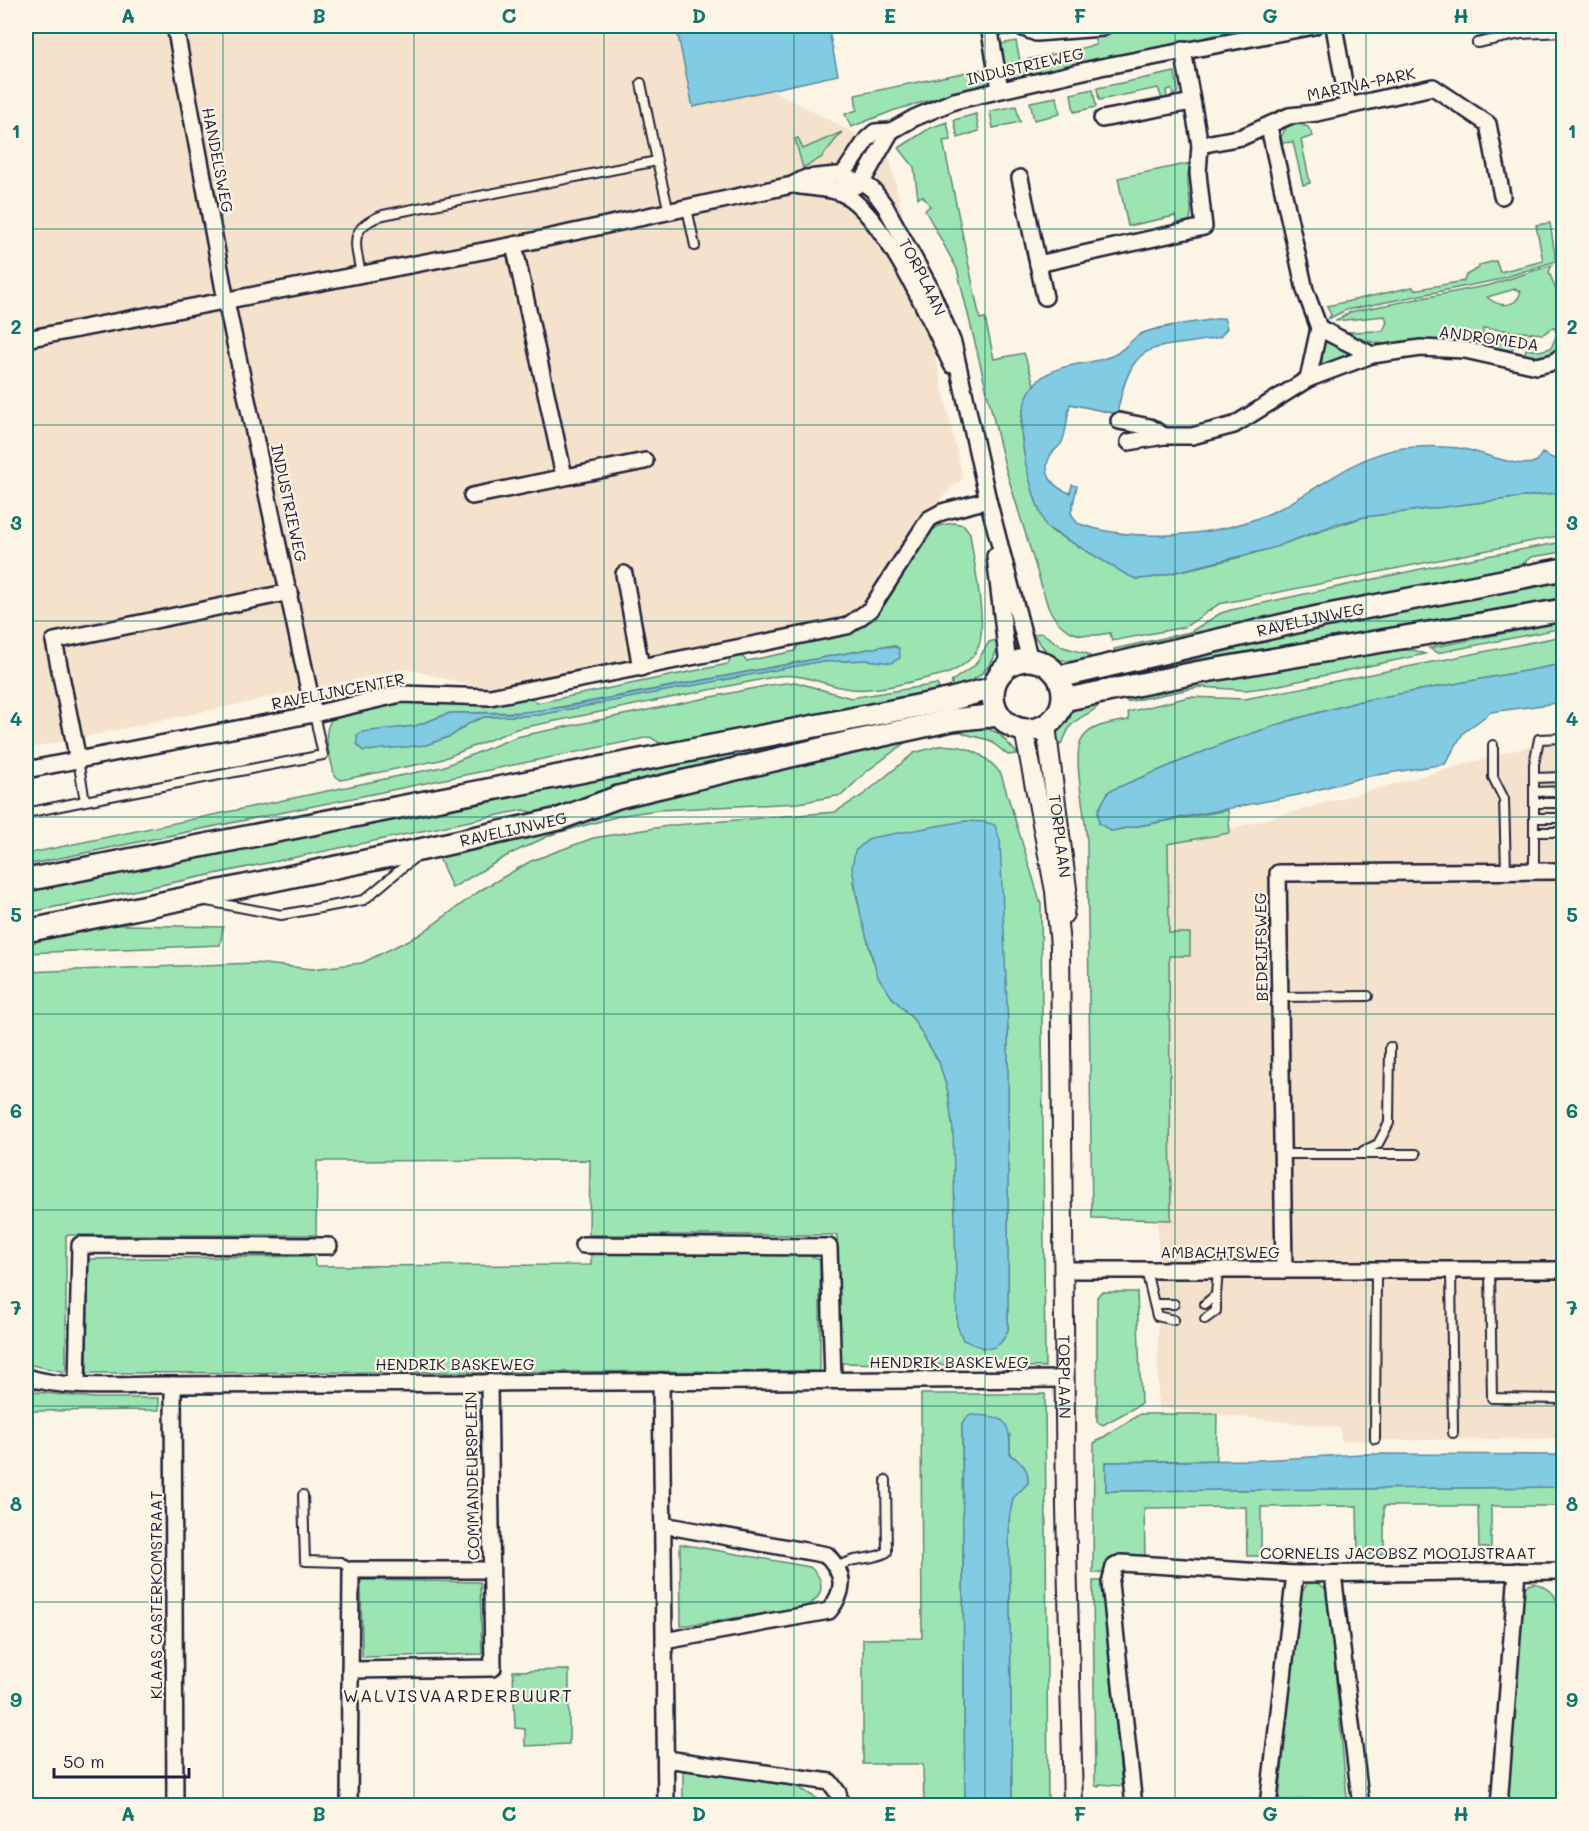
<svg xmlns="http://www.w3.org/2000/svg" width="1589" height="1831" viewBox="0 0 1589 1831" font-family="Mali,sans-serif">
<rect width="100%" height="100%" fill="#fcf5e5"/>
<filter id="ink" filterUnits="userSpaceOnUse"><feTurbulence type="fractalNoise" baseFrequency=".0167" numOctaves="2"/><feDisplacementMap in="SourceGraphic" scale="12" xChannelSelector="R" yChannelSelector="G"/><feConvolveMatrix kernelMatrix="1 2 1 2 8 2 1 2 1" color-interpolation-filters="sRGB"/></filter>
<g filter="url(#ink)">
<path fill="#f4e2cc" d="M26 26H676L693 107 772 90 883 148 890 159 963 478 945 494 854 614 844 617 508 686 485 688 405 669 26 749Z
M1563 737V1438L1341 1441 1340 1428 1158 1408V1174L1151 851Z"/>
<path fill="#9ce5b3" stroke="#5f8477" stroke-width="1.5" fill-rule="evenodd" d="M1106 26H1265L1015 78 1005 67 1000 44 1016 41 1020 61 1096 45 1093 32Z
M987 68 986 84 895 110 851 127 845 114 857 110 855 95Z
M1175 72 1178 91 1174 97 1171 89 1166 90 1167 98 1162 99 1158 88 1099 100 1097 88Z
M1093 89 1096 107 1074 112 1071 94Z
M1057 97 1060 114 1034 120 1030 102Z
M1016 106 1020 122 993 128 990 111Z
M976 114 979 131 958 138 954 120Z
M947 122 951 140 943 141 980 319 985 318 994 359 1024 353 1035 387C1027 397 1022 408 1021 421 1020 445 1035 518 1053 532L1136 579 1151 578 1245 556 1364 517 1563 492V535L1219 604 1185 627 1112 641 1110 633C1081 639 1062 635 1048 607L1006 470 957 269 925 210 930 206 923 196 918 198 914 167 899 148 930 128Z
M1297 123 1308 127 1313 136 1301 140 1310 183 1303 185 1293 142 1282 143 1281 137 1287 126Z
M842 132 821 158 803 168 795 139 798 138 803 149Z
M1191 163C1182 184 1196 207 1189 222L1178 227 1175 216 1128 226 1118 178Z
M1550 223 1556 261 1497 280 1346 310 1328 319 1331 315 1327 306 1413 287 1414 290 1464 281 1466 275 1479 268V265L1496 261 1500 272 1543 261 1536 225Z
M1552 265 1549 272 1560 300 1559 314 1563 313C1563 342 1561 366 1524 355L1526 349 1540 351 1551 348 1557 334 1554 327 1543 334 1483 328V338L1514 345 1512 352C1496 348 1478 343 1461 343 1419 343 1382 352 1343 332L1383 331 1387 322 1385 316 1335 321 1350 312 1490 285ZM1515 289 1521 292C1515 309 1498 307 1487 297Z
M1325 339 1352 353 1355 356 1321 367Z
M954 523 964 525 970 533C973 560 987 621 979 645 974 659 962 667 949 673 918 679 883 692 851 689 824 686 807 673 778 676L516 729 440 760 341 780 334 775C331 754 317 728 338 713L397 701 423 700 473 705 531 698 537 703 728 664 731 658 741 656 747 661 795 651 798 644 854 632 866 624 932 530 941 525ZM884 646H896L891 662 867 660 817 662 539 715 485 717 471 722 451 736 426 745 383 747 370 751 397 728 415 726 450 713 534 712Z
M1563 542V552L1531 557 1514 571 1116 659 1114 649 1190 632 1221 613 1231 610 1449 563Z
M1563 574V597L1367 638 1121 680 1119 669Z
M1563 622V628L1437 653 1429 648Z
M1042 633 1063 647 1088 654 1093 660C1064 665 1049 660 1033 634Z
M1563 636V664L1361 701 1295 719 1227 742 1109 791 1098 811 1099 823 1111 831 1228 810 1230 833 1168 844 1169 933H1190V956H1169L1171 1220 1092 1218C1090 1093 1088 969 1087 845 1087 822 1072 758 1081 741 1090 724 1113 723 1129 720L1128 712 1189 697 1245 699Z
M997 640C999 666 973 683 951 690L952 681 975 665 989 642Z
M1414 650 1425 654 1270 687 1246 690 1200 687 1127 702 1124 694 1361 651Z
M795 682 851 698 937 684 940 691 663 745 650 737 26 865V854L442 767 516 737 770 685Z
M1101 701C1097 713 1078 715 1070 727 1065 734 1065 743 1057 747L1055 737C1064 713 1077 705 1101 701Z
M940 706 945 716 538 814 523 810 26 913V888Z
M979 725 998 733 1018 754 1008 755 989 740 965 734 958 729Z
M914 736 866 772 842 795 798 803 658 810 623 815 553 834 510 854 452 888 437 853 808 760Z
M939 746C964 743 987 755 1001 774L1041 904 1045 1367 841 1363 837 1235H589L590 1160 317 1161 316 1235H66V1372L26 1364V972L255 963 312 969 362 963 419 935 481 890 531 861 593 838 674 825 835 812 863 795 914 753ZM853 882 1008 1027V1330C1002 1344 998 1348 982 1348L948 1092 939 1062 914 1020 891 996 872 958Z
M79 924 223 927 220 945 26 953V934Z
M797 1251 820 1260V1371L87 1373 88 1259 314 1256 315 1266 591 1265V1252Z
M1101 1292H1137L1141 1404 1103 1425 1097 1422V1297Z
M26 1391 94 1398H159V1410L26 1411Z
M921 1394H1045L1048 1805H1012L1009 1520 1013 1498 1028 1483C1029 1469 1022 1462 1010 1455V1435L962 1423 965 1805H924L923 1764H863V1639L922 1638Z
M1140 1414H1217L1216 1460 1106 1462V1491L1563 1487V1506H1491V1548H1479L1478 1506H1384V1554H1358L1357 1506 1261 1507V1556H1247L1246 1507 1144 1508 1145 1557C1128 1556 1110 1552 1105 1573H1093L1094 1443Z
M680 1544 810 1567C828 1582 823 1601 801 1608L681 1626Z
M361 1580 480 1582 482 1654 362 1657Z
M1093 1581H1105L1102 1586 1122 1786 1100 1784 1098 1787 1095 1785Z
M1314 1581 1326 1589 1329 1602 1347 1799 1279 1800 1299 1598 1308 1582Z
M1534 1583C1542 1585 1549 1588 1554 1595 1570 1618 1563 1763 1563 1799L1506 1800 1522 1596 1526 1586Z
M569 1670V1744L525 1746V1729L515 1728 513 1671Z
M686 1770 798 1787 816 1798 820 1805H683V1772Z"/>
<path fill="#82cce3" stroke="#5c88a0" stroke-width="1.5" d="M676 26H828L838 75 693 107Z
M1224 318 1227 328 1220 337C1154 353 1133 331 1117 414L1070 404C1067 416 1067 431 1062 442 1060 447 1053 450 1050 456 1041 473 1053 488 1070 493L1072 485 1077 486 1071 513 1077 523C1135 544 1222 537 1277 510 1320 489 1355 455 1403 448 1421 446 1440 446 1458 448 1479 450 1520 471 1537 461L1542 453 1563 463V492L1364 517 1336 524 1273 548 1151 578 1137 579 1127 575 1046 527C1030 489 1000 400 1047 374 1068 362 1093 365 1114 355 1123 351 1130 341 1139 335 1154 326 1204 321 1224 318Z
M884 646 899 648 900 658 891 663 867 660 817 662 539 715 484 717 471 722 451 736 426 745 363 751 357 744V735L362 732 415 726 450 713H516L565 707Z
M1563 664V702L1491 712 1463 733 1445 764 1364 777 1298 795 1111 831 1099 823 1098 811 1109 791 1227 742 1295 719 1361 701Z
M965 821 985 822 995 825 1000 840 1008 1027V1330C997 1356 985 1349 963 1340L957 1325 953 1131 948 1092 939 1062 914 1020 891 996 878 977 861 917 852 868 855 851 870 838Z
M969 1415C1006 1416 1010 1418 1010 1455 1022 1462 1029 1469 1028 1483L1013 1498 1009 1520 1012 1805H965L962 1423Z
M1362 1454 1563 1455V1487L1106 1491V1462L1258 1460Z"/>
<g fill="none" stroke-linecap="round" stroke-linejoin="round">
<defs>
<path id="service" d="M1477 43 1521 34 1564 32
M641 83 657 161
M687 208 695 246
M361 274C355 242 348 228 383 215L657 161 669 212
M1493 745V777L1504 799 1506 871
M1534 778 1564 777
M1534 792 1564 791
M85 801 323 755 314 714
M1534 803H1564
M26 813 85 801 78 760
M1534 818H1564
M1534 832H1564
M1534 871V764L1539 739 1564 738
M207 901 281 915 364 900 414 858
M1280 997 1368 996
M1363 1151 1378 1144 1389 1123 1390 1047
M1283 1154H1416
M1146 1270 1154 1304H1174
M1451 1270 1453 1433
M1490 1270 1492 1398 1564 1399
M1154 1304 1157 1316 1174 1320
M1205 1304 1216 1295 1218 1270
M1205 1319 1216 1311V1295
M1375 1439 1376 1270
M303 1495 305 1561 341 1562 351 1570
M838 1567C853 1556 872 1561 887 1552L886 1480"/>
<g id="minor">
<path d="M175 26 226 301 314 714"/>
<path d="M989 26H1018L1036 33 1102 28"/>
<path d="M989 26 1000 89"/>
<path d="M1334 26 1348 106"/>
<path d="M1102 119 1192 102"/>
<path d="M1269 127 1305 290 1319 328"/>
<path d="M1200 145 1242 137 1289 116 1317 113 1433 87 1488 124 1502 196"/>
<path d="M1020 178 1045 297"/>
<path d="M794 185C809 188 830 187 844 194 887 219 930 320 952 365"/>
<path d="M854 187 862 182 891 131"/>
<path d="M843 194 842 176 867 139 875 132 891 131 914 118 954 101 1101 67 1314 26"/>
<path d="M514 245 564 476"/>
<path d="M1038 264 1204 227 1198 173 1200 145 1183 50"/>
<path d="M1319 328 1372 355 1421 348 1465 350 1537 366 1554 362 1564 354"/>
<path id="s1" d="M26 339 514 245 792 185 806 178 837 175 862 182 873 190 885 206 929 286 953 343 988 500 1030 660"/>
<path d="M1308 379 1319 328"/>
<path d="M1119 421 1150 427 1164 436"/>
<path d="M1129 442 1164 436H1192L1234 425 1308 379 1372 355"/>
<path d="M472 496 645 461"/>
<path d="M995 556 1008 665"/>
<path d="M624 574 641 668"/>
<path d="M78 760 54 641 290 592"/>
<path d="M26 770 314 714 401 694 490 697 847 626 870 610 929 519 942 512 988 500"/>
<path d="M583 1245 829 1247 833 1380"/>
<path d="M1064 1270H1564"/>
<path d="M1284 1270 1278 873 1564 871"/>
<path d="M26 1377C72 1391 125 1384 173 1385L1065 1379"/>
<path d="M661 1381 666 1806"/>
<path d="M77 1384 80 1245 329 1246"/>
<path d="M173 1385 175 1806"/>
<path d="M663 1525 827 1555C845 1575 846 1590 829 1611L664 1641"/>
<path d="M1333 1574 1361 1806"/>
<path d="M350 1670 493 1668 489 1382"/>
<path d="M666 1759 830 1782 838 1793 841 1806"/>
<path d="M349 1806 351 1570H491"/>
<path d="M1134 1806 1110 1583 1114 1567 1121 1563 1295 1574 1564 1571"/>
<path d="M1268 1806 1295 1574"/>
<path d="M1499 1806 1517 1571"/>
</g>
<g id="tertiary">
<path id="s2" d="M1046 726 1067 889 1064 914"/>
<path id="s3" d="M1024 730 1055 891 1060 946 1066 1508 1073 1806"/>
</g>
<g id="secondary">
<circle cx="1028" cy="695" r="35"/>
<path id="s4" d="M1059 677 1318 617 1564 569"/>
<path d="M1063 700 1200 672 1564 610"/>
<path d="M26 880 948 700 993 688"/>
<path id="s5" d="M26 931 424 849 559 819 618 797 833 746 952 720 999 715"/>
</g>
</defs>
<use href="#service" stroke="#22223b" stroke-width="12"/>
<use href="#minor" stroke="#22223b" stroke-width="20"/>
<use href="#tertiary" stroke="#22223b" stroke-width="22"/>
<use href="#secondary" stroke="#22223b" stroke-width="26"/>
<use href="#service" stroke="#fcf5e5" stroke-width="8"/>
<use href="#minor" stroke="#fcf5e5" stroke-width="15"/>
<use href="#tertiary" stroke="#fcf5e5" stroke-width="18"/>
<use href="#secondary" stroke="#fcf5e5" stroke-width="21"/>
</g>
</g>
<path fill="none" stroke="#0f766e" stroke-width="1.5" stroke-opacity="0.55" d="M223 26V1806M414 26V1806M604 26V1806M794 26V1806M985 26V1806M1175 26V1806M1366 26V1806M26 229H1564M26 425H1564M26 621H1564M26 817H1564M26 1014H1564M26 1210H1564M26 1406H1564M26 1602H1564"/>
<g text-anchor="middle" stroke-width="4.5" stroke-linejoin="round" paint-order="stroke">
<g font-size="16" fill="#22223b" stroke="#fcf5e5">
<text transform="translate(1025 66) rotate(-13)" y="6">INDUSTRIEWEG</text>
<text transform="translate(1361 84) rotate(-12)" y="6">MARINA-PARK</text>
<text transform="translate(218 160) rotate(79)" y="6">HANDELSWEG</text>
<text dy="6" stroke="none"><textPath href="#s1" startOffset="968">TORPLAAN</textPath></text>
<text transform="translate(1489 338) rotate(8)" y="6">ANDROMEDA</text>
<text transform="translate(289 503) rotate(78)" y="6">INDUSTRIEWEG</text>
<text dy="6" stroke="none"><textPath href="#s4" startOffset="258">RAVELIJNWEG</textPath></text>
<text transform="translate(338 691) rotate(-11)" y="6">RAVELIJNCENTER</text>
<text dy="6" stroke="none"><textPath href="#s5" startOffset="498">RAVELIJNWEG</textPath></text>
<text dy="6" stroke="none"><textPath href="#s2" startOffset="111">TORPLAAN</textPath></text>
<text transform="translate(1261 947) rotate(-91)" y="6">BEDRIJFSWEG</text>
<text x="1220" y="1258">AMBACHTSWEG</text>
<text x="949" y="1368">HENDRIK BASKEWEG</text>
<text x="455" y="1370">HENDRIK BASKEWEG</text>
<text dy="6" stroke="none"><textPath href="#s3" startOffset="650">TORPLAAN</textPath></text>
<text transform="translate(472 1476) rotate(-91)" y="6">COMMANDEURSPLEIN</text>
<text x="1398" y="1559">CORNELIS JACOBSZ MOOIJSTRAAT</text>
<text transform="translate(156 1595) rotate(-90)" y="6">KLAAS CASTERKOMSTRAAT</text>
</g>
<g font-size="18" letter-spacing="1.5" fill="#22223b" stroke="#fcf5e5">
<text x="458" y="1702">WALVISVAARDERBUURT</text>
</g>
</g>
<rect width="1589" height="1831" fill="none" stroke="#fcf5e5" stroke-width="66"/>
<path d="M54 1768v9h135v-9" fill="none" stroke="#22223b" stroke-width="3"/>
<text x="63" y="1768" font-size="18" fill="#22223b" stroke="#fcf5e5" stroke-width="4.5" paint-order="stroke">50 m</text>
<rect x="33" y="33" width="1523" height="1765" fill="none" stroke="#0f766e" stroke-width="2"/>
<g font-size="20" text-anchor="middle" font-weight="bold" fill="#0f766e">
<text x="128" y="23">A</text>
<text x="319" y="23">B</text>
<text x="509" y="23">C</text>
<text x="699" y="23">D</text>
<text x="890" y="23">E</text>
<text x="1080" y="23">F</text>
<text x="1270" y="23">G</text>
<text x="1461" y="23">H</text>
<text x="16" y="138">1</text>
<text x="1572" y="138">1</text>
<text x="16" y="334">2</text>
<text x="1572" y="334">2</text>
<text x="16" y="530">3</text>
<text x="1572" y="530">3</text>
<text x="16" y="726">4</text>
<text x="1572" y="726">4</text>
<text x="16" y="922">5</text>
<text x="1572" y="922">5</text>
<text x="16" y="1118">6</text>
<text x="1572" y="1118">6</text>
<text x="16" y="1315">7</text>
<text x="1572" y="1315">7</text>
<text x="16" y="1511">8</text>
<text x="1572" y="1511">8</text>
<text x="16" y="1707">9</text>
<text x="1572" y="1707">9</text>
<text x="128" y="1821">A</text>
<text x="319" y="1821">B</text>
<text x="509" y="1821">C</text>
<text x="699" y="1821">D</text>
<text x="890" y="1821">E</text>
<text x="1080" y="1821">F</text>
<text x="1270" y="1821">G</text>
<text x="1461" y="1821">H</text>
</g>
</svg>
